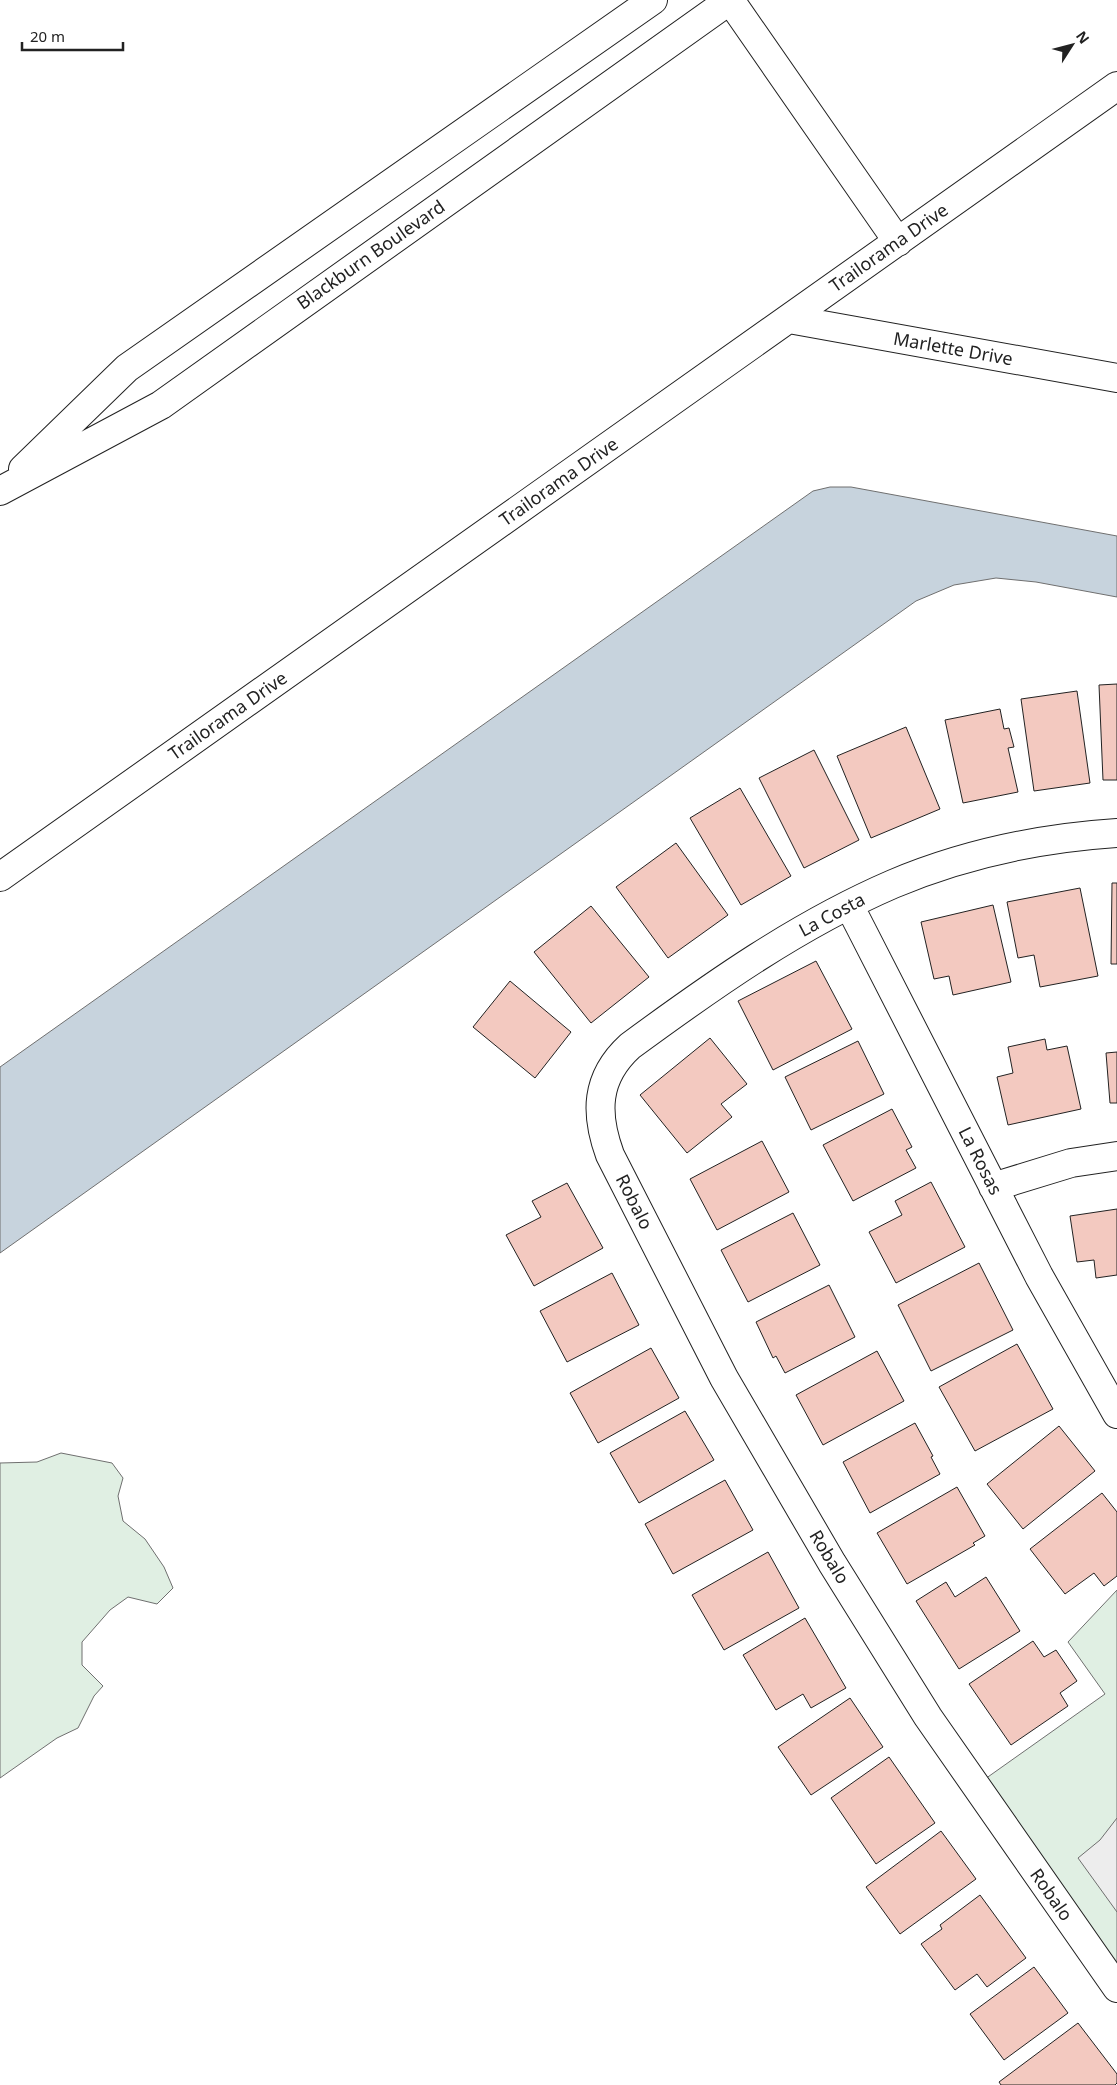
<svg xmlns="http://www.w3.org/2000/svg" width="1117" height="2085" viewBox="0 0 1117 2085" font-family="'Noto Sans',sans-serif">
<rect width="100%" height="100%" fill="#fff"/>
<path fill="#e0efe3" stroke="#6f6f6f" d="M61 1453 112 1463 123 1478 118 1496 123 1521 145 1539 164 1567 173 1588 157 1604 128 1597 110 1610 82 1642V1665L103 1686 94 1696 78 1728 57 1738 0 1778V1463L37 1462Z
M1117 1590V1970L985 1779 1105 1694 1068 1642Z"/>
<path fill="#ededed" stroke="#6f6f6f" d="M1117 1818V1912L1078 1858 1100 1840Z"/>
<path fill="#c7d3dd" stroke="#6f6f6f" d="M830 487H851L1117 536V597L1036 582 996 578 954 585 916 601 0 1253V1067L813 491Z"/>
<path fill="#f3c9c0" stroke="#222" d="M1117 684V780H1103L1099 685Z
M1077 691 1090 783 1034 791 1021 699Z
M1000 709 1004 729 1009 728 1014 747 1008 748 1018 792 963 803 945 720Z
M906 727 940 809 871 838 837 756Z
M814 750 859 840 804 868 759 778Z
M740 788 791 876 741 905 690 818Z
M676 843 728 915 668 958 616 887Z
M1112 883H1117V964H1111Z
M1080 888 1098 976 1040 987 1034 955 1018 958 1007 902Z
M993 905 1011 982 953 995 949 976 934 979 921 922Z
M591 906 649 977 591 1023 534 952Z
M816 961 852 1029 773 1070 738 1001Z
M510 981 571 1032 535 1078 473 1027Z
M710 1038 747 1084 721 1104 732 1117 687 1153 640 1095Z
M1045 1039 1047 1050 1067 1046 1081 1109 1008 1125 997 1077 1013 1073 1008 1047Z
M858 1041 884 1094 811 1130 785 1077Z
M1117 1052V1103H1110L1106 1053Z
M892 1109 912 1147 906 1150 916 1168 853 1201 823 1145Z
M762 1141 789 1192 717 1230 690 1179Z
M931 1182 965 1247 896 1283 869 1232 902 1215 895 1201Z
M567 1183 603 1248 534 1286 506 1235 541 1217 532 1201Z
M1117 1209V1275L1096 1278 1094 1260 1077 1262 1070 1216Z
M793 1213 820 1265 748 1302 721 1250Z
M979 1263 1013 1330 931 1371 898 1305Z
M612 1273 639 1325 567 1362 540 1311Z
M829 1285 855 1337 785 1373 776 1356 773 1358 756 1322Z
M1017 1344 1053 1409 975 1451 939 1387Z
M651 1348 679 1398 598 1443 570 1393Z
M877 1351 904 1401 823 1445 796 1395Z
M685 1411 714 1460 639 1503 610 1453Z
M915 1423 933 1456 931 1457 940 1474 870 1513 843 1462Z
M1059 1426 1095 1471 1023 1529 987 1484Z
M725 1480 753 1530 673 1574 645 1524Z
M957 1487 985 1536 973 1543 975 1545 907 1584 877 1533Z
M1102 1493 1117 1512V1576L1104 1586 1094 1573 1065 1594 1030 1549Z
M768 1552 799 1608 724 1650 692 1595Z
M986 1577 1020 1631 959 1669 916 1601 946 1582 955 1597Z
M805 1618 846 1688 811 1708 803 1694 776 1710 743 1655Z
M1033 1641 1044 1657 1056 1650 1077 1681 1060 1693 1068 1706 1011 1745 969 1684Z
M850 1698 883 1747 811 1795 778 1747Z
M889 1757 935 1823 876 1864 831 1798Z
M941 1831 976 1879 900 1934 866 1887Z
M980 1895 1026 1958 987 1987 977 1974 955 1990 921 1944 942 1929 940 1925Z
M1034 1967 1068 2013 1004 2060 970 2014Z
M1078 2023 1117 2074V2083L1115 2085H1001L999 2082Z"/>
<g fill="none" stroke-linecap="round" stroke-linejoin="round">
<defs>
<path id="street" d="M730 0 898 242
M789 319 1117 378
M23 469 127 368 653 0
M0 491 161 405 730 0
M1117 833C1041 838 964 854 893 884 798 925 713 985 630 1046 595 1078 595 1114 610 1155L724 1378 832 1563 928 1717 1117 1988
M0 877 1117 86
M849 905 1039 1276 1117 1414
M993 1187 1071 1163 1117 1156"/>
</defs>
<use href="#street" stroke="#222" stroke-width="30"/>
<use href="#street" stroke="#fff" stroke-width="28"/>
</g>
<g text-anchor="middle" stroke-width="4" stroke-linejoin="round" paint-order="stroke">
<g font-size="18" fill="#222" stroke="#fff">
<text transform="translate(889 248) rotate(-35)" y="6">Trailorama Drive</text>
<text transform="translate(371 255) rotate(-35)" y="6">Blackburn Boulevard</text>
<text transform="translate(953 349) rotate(10)" y="6">Marlette Drive</text>
<text transform="translate(559 482) rotate(-35)" y="6">Trailorama Drive</text>
<text transform="translate(228 716) rotate(-35)" y="6">Trailorama Drive</text>
<text transform="translate(832 915) rotate(-28)" y="6">La Costa</text>
<text transform="translate(980 1161) rotate(63)" y="6">La Rosas</text>
<text transform="translate(634 1202) rotate(63)" y="6">Robalo</text>
<text transform="translate(829 1557) rotate(59)" y="6">Robalo</text>
<text transform="translate(1051 1895) rotate(55)" y="6">Robalo</text>
</g>
</g>
<g transform="translate(1072 45) rotate(54)" stroke="#ffffff" stroke-width="4" paint-order="stroke">
<path d="M0-4L9 19L0 12L-9 19Z" fill="#222222"/>
<text y="-8" font-size="14" font-weight="bold" text-anchor="middle" fill="#222222">N</text>
</g>
<path d="M22 42v8h101v-8" fill="none" stroke="#222222" stroke-width="2.5"/>
<text x="30" y="42" font-size="15" fill="#222222" stroke="#ffffff" stroke-width="4" paint-order="stroke">20 m</text>
</svg>
